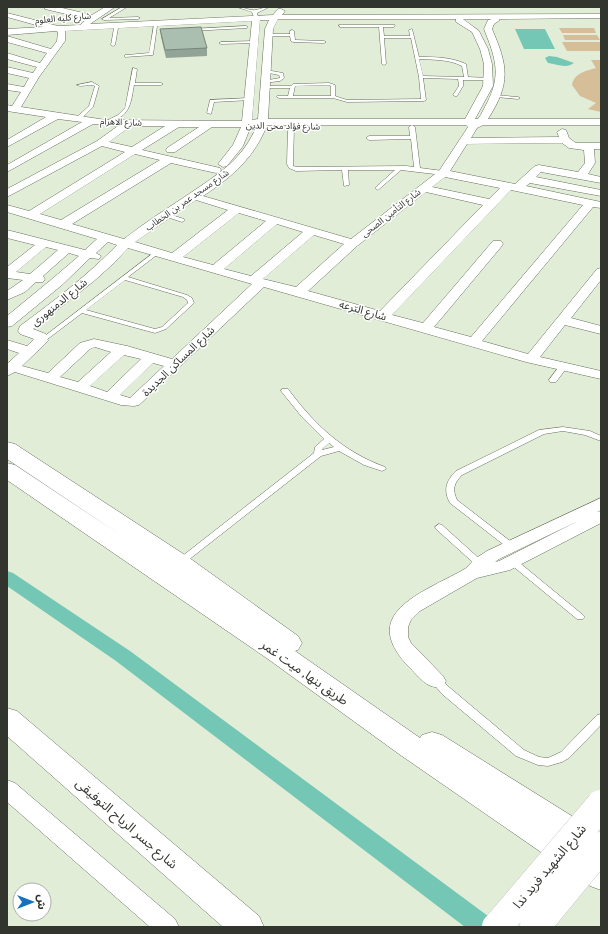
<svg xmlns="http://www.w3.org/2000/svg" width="608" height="934" viewBox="0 0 608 934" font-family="Karla,'Noto Sans Arabic',sans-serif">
<rect width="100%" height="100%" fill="#e2edd7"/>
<path fill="#d6bf98" d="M559 28H594L596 33H562Z
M563 35H597L600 40H565Z
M562 42H601V51H567Z
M591 60H601V112L588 109 596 103 580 96 572 85C574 73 586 71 596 68Z"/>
<path fill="#73c7b4" d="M515 29H545L555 49H524Z
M549 56 557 57 574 63C566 69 557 64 548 63L545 58Z"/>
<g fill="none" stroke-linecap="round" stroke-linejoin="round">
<path fill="#73c7b4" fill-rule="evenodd" d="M7 571 13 573 130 651 492 919 496 927H465L116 661 7 586Z"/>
<defs>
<path id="lane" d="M122 7H127L109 18 138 17 140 18 138 19 104 20 102 19Z
M237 7C243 7 251 11 256 10 261 9 264 7 269 7L257 13 258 17 256 18 254 17 252 12Z
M154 25 157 26 153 55 125 57V55H127L149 53Z
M339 25H395L394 27H383L384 36H410L409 30 412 29 419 57C435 57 451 57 466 64L468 77 488 78 490 79 488 80H463V86L457 96H455L453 95 459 86 458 79 423 78 426 100 424 101 347 102 333 98H279L277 97V96H288L290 88H263V86H291L293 84 329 83 335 85V96L347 100 421 99 419 77 411 38H384L386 64 384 65 382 64 379 27H340ZM419 59C434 60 448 59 462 66L464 77 423 76ZM329 85 331 86V96H293L295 86Z
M246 26 248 27 247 28 191 31 189 30 191 29Z
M116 27 118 28 115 45 113 46 111 45 114 28Z
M292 30 294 31 295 40 324 41 326 42 324 43 293 42 291 41 290 36H269L267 35 269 34H290V31Z
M254 41H256V43L221 44 219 43 221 42Z
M133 68 137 69 135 83H161L163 84 161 85H134C131 101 131 112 116 120 112 122 109 124 104 124V122L118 115 125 108Z
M266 70 283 73 284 78 280 81 263 83V81L280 78 279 75 264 72V71Z
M92 82 99 86 93 107 80 120H76V118L89 106 95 86C89 83 82 88 77 85Z
M494 95 518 97 520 98 518 99 496 97 494 96Z
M249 98H251V100L214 102 211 114 207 113 210 100Z
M291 125 294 127 293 164V166L297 167 406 166 414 167 411 139 369 140 366 138 369 136H410L409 127 412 125 415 127 420 168 443 171 446 173 443 175 401 170 378 190 375 188 376 187 395 170H348L349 185 344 186 342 170 296 171 289 168 287 164 288 127Z
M166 213 184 219 185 220 182 222 164 216V214Z
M156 251 158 252V254L128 277 187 295 192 298 194 303 166 329 155 333 82 313 41 344H37L36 343 37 342ZM125 280 183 297 187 300 188 303 162 327 155 329 86 310Z
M561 364H564L568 366 556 382H550L549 380Z
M282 389H288C315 425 342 451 385 467L386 469 382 471 364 465 339 451 321 456 182 565H176L175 563 176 561 314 453 315 447 324 439 302 417 281 391ZM329 443 334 447 322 450 323 448Z
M563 427 590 431 601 436V441L585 435 563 431 544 434 462 475C454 483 452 489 457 500L514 544 515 546 514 548H508L450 503C443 490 446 481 456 471L539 430Z
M439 524 442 525 483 562 484 564 483 566H477L436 529 435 527Z
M512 558 515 559 583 615 585 617 583 619H577L509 563 508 561 509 559Z
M436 677 439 678 450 688 524 750 539 757 548 758 561 752 597 715 601 714V725L569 758 562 762 548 766 538 765 516 756 442 694 431 681 433 678Z"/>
<path id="street" d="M44 7H58L92 15 105 7H115L90 24 273 15 278 9H281L285 11 282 15 601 14V18L499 19 500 20 494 24 492 29C508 66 511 83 488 119H601V125H483L477 128 471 138 559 137 557 132 562 129 566 130 569 138 576 143H601V149H594L595 163 588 174 601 177V183L541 172 536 177 601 190V196L530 183 526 186 601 202V208L593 207 482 341 528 354 597 269 601 268V280L571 318 601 326V334L565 325 540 357 601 371V379L526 362 264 287 139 405 134 406 121 405 15 372 7 376V364L19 353 7 349V340L27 346 34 339 20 334 18 331 20 326C54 301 88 275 117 245L108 242 96 253 101 256 99 259 90 258 62 285 12 326 7 327V316L52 279 79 256 69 253 43 276 45 279 43 282H36L25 292 7 300V291L23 280 7 278V267L35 245 7 238V230L85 250 97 239 7 212V205L29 211 125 152 102 146 7 197V189L97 141 118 126 93 124 7 172V165L82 122 58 119 7 147V140L46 117 7 111V105L12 106 21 92 7 90V84L24 87 29 78 7 73V67L33 73 37 67 7 59V53L40 63 47 53 7 42V36L51 49 57 41 58 32 56 31 7 35V29L43 27 7 17V13L58 26 80 25 87 19 45 9ZM278 19H456V22L472 32 480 49 484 64 483 86 465 119H268L273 29ZM463 19H492L488 20 484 29C495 57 502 74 487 103 484 108 482 114 478 119H475L493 86 492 64 488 49 479 31ZM260 20H269L265 29 258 119 252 120ZM252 21 242 121 106 120 21 107 39 77 65 41V31ZM257 125C243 160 218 174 189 194 168 208 144 223 124 239L72 224 171 163 216 173 220 172 221 170 220 168 142 150 179 127H199L167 148 166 150 167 152H175L212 127H241L233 145 218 164 223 167 227 166 243 146 251 126ZM267 125H466L468 127 439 171 351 239 203 196C232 177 255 157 267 125ZM131 126H165L132 147 109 142ZM562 143 569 148 584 150 585 163 578 172 539 165 535 166 515 184 450 171 467 144ZM135 154 160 160 61 220 40 214ZM445 177 500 188 489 199 432 187ZM511 190 583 205 471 337 434 327 501 247 503 244 501 241H493L423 323 392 315ZM426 192 483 205 380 311 308 291 357 246ZM196 200 228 210 172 253 135 242ZM239 213 266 221 213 265 183 257ZM277 224 303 232 251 276 224 269ZM314 235 344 244 296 287 263 279ZM46 247 58 250 30 274 16 272ZM128 248 252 284 172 359 127 346 94 339 80 343 48 373 22 366 48 341 46 334 33 329 94 281 114 263ZM95 347 111 352 78 382 60 377 90 349ZM124 355 141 359 107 392 90 386ZM153 363 164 366 130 398 120 395Z
M601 498V510L597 512 601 511V523L510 570 477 578 420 611 411 620 408 627V637L411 643 443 676 446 681 443 686C429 691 420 678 411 669 356 614 420 594 463 570 468 568 470 563 474 560 478 556 483 554 487 551ZM578 521 499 561 495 562 499 559Z
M7 780 15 783 175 919 179 927H150L7 802Z"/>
<path id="secondary" d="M7 708 17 711 259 916 264 927H223L7 736Z"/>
<path id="highway" d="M7 442 15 444 188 557 298 636 302 643 298 650 295 651 420 738 422 735 432 732 442 735 599 833C602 840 602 846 599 853L594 854 601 859V890L590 886 399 754 268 659 7 480V463L15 465 119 534 7 459Z"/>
</defs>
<use href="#lane" stroke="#66705d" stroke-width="1"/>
<use href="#street" stroke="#66705d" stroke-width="1"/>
<use href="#secondary" stroke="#66705d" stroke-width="1"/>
<use href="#highway" stroke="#66705d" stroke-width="1"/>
<use href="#lane" fill="#fff" fill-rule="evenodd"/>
<use href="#street" fill="#fff" fill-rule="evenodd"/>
<use href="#secondary" fill="#fff" fill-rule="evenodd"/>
<use href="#highway" fill="#fff" fill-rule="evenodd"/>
<defs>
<path id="secondary-bridge" d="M497 927 601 805
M535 927 601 847"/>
</defs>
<use href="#secondary-bridge" stroke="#66705d" stroke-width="30" stroke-linecap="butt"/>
<use href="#secondary-bridge" stroke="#fff" stroke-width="30"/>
</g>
<path fill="#92a497" d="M160 29 207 48V56L166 58 161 37Z"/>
<path fill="#aabfb0" stroke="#77867b" d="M201 27 207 48 165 50 160 29Z"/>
<g text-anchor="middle" stroke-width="3" stroke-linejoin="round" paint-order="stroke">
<g font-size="9" fill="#31352d" stroke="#fff">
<text transform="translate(63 18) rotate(-5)" y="3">شارع كليه العلوم</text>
<text transform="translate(121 122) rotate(2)" y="3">شارع الاهرام</text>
<text transform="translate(283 126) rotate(1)" y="3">شارع فؤاد محى الدين</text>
<text transform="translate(187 200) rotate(-35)" y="3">شارع مسجد عمر بن الخطاب</text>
<text transform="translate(391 213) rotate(-38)" y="3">شارع التأمين الصحى</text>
</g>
<g font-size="11" fill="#31352d" stroke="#fff">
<text transform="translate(59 302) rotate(-39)" y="4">شارع الدمنهورى</text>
<text transform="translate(363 310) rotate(16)" y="4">شارع الترعه</text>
<text transform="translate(178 361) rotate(-44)" y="4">شارع المساكن الجديدة</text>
</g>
<g font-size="13" fill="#31352d" stroke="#fff">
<text transform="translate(305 672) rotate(35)" y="5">طريق بنها, ميت غمر</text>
<text transform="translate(127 823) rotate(41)" y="5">شارع جسر الرياح التوفيقى</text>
<text transform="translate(549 866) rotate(-50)" y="5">شارع الشهيد فريد ندا</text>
</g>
</g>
<rect width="608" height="934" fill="none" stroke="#31352d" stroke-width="16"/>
<g transform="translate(32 902) rotate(90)"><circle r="19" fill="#ffffff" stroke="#adaeab"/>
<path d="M0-3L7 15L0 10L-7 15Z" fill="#1471be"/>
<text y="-6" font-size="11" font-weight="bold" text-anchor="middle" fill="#31352d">ش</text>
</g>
</svg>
